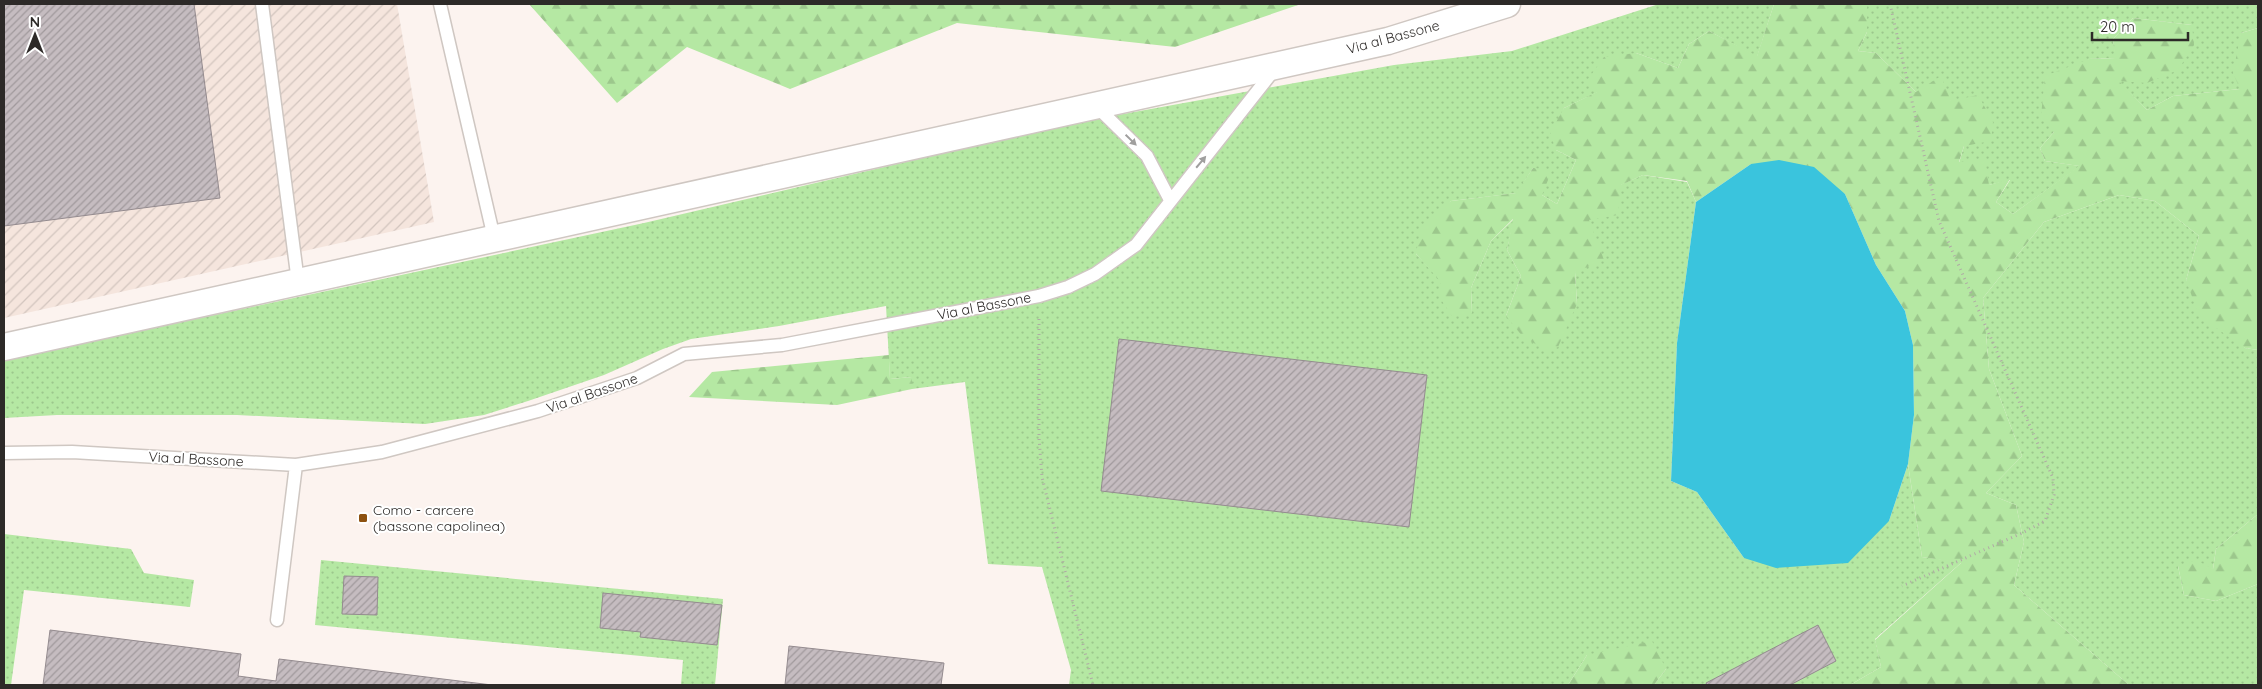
<svg xmlns="http://www.w3.org/2000/svg" width="2262" height="689" viewBox="0 0 2262 689" font-family="Quicksand,sans-serif">
<defs>
<pattern id="industrial-furrows" width="10" height="10" patternUnits="userSpaceOnUse" patternTransform="scale(1.25)"><rect width="10" height="10" fill="#f5e5dd"/><path d="M-1 1l2-2M0 10L10 0M9 11l2-2" fill="none" stroke="#d2c5be"/></pattern>
<pattern id="grass-dots" width="8" height="8" patternUnits="userSpaceOnUse" patternTransform="scale(1.25)"><rect width="8" height="8" fill="#b5e8a3"/><path d="M2 2h.1M6 6h.1" fill="none" stroke="#9cc78c" stroke-width="1.8" stroke-linecap="round"/></pattern>
<pattern id="forest-firs" width="22" height="20" patternUnits="userSpaceOnUse" patternTransform="scale(1.25)"><rect width="22" height="20" fill="#b5e8a3"/><path d="M5 1l3.5 6h-7zM16 11l3.5 6h-7z" fill="#9cc78c"/></pattern>
<pattern id="building-hatch" width="6" height="6" patternUnits="userSpaceOnUse" patternTransform="scale(1.25)"><rect width="6" height="6" fill="#c5bcc0"/><path d="M-1 1l2-2M0 6l6-6M5 7l2-2" fill="none" stroke="#a0999c"/></pattern>
</defs>
<rect width="100%" height="100%" fill="#fcf3ef"/>
<path fill="url(#industrial-furrows)" d="M4 4H397L434 222 4 318Z"/>
<path fill="url(#grass-dots)" d="M1659 4H1774L1757 57 1709 31 1689 44 1678 68 1636 53 1598 92 1564 108 1556 150 1576 160 1557 204 1542 195 1533 168 1517 193 1451 201 1416 254 1472 313 1471 288 1491 241 1514 219 1507 250 1521 276 1506 316 1577 304 1575 272 1589 220 1620 185 1643 175 1687 182 1696 202 1677 343 1671 481 1697 492 1744 558 1889 521 1908 464 1922 557 1962 562 1875 639 1881 667 1850 685H1654L1666 669 1587 655 1568 685H1069L1071 670 1042 567 988 564 965 382 912 389V377L890 379 886 306 779 326 691 339 663 349 604 375 528 401 484 415 425 424 237 415H57L4 418V360L644 223 1068 124 1394 65 1512 51Z
M1867 4H2258V28L2241 33 2240 89 2173 96 2147 110 2118 81 2192 25 2133 18 2113 39 2116 58 2089 59 2054 132 2040 148 2045 161 2080 166 2013 214 1996 202 2010 180 1989 185 1959 163 1964 146 1951 101 1916 92 1876 53 1858 51 1867 32Z
M2119 195 2155 201 2199 236 2186 280 2245 348 2258 350V514L2216 549 2213 569 2178 566 2184 595 2216 601 2258 584V685H2129L2014 585 2024 542 2016 505 1986 493 2022 456 1989 369 1983 298 2044 222Z
M4 534 131 549 144 573 194 580 190 607 24 590 11 685H4Z
M321 560 723 599 715 685H681L683 660 315 625Z"/>
<path fill="url(#forest-firs)" d="M529 4H1301L1175 47 957 23 790 89 687 47 617 103Z
M1774 4H1867V32L1858 51 1876 53 1916 92 1941 76 1951 101 1978 95 1993 122 1991 141 1964 146 1959 162 1985 160 1989 185 2010 179 1996 202 2013 214 2079 166 2045 161 2040 148 2054 132 2041 116 2045 76 2089 59 2115 58 2113 39 2133 18 2192 25 2194 45 2178 70 2147 83 2119 81 2147 110 2173 96 2240 89 2233 73 2241 33 2258 28V350L2245 348 2199 316 2186 280 2199 236 2155 201 2119 195 2044 222 1983 298 1989 369 2022 456 1986 493 2016 505 2024 542 2014 585 2129 685H1850L1881 667 1875 640 1961 563 1922 557 1908 464 1914 415 1913 345 1905 311 1876 265 1845 194 1751 164 1696 202 1687 181 1643 175 1621 185 1618 215 1589 220 1604 260 1575 272 1577 304 1558 347 1548 351 1523 337 1506 316 1521 276 1507 250 1513 219 1491 241 1471 288 1472 313 1452 316 1438 295 1441 282 1416 254 1420 231 1451 201 1516 193 1533 168 1552 170 1542 195 1557 204 1576 160 1556 150 1550 133 1564 108 1597 92 1586 82 1604 57 1636 53 1678 68 1689 44 1709 31 1757 56Z
M889 355 890 379 912 377V389L837 405 689 397 712 372Z
M2258 514V584L2216 601 2184 595 2178 566 2196 560 2213 569 2216 549Z
M1652 641 1666 669 1654 685H1568L1587 655Z"/>
<path fill="#3ac4dd" d="M1779 160 1814 167 1845 194 1876 265 1905 311 1913 345 1914 415 1908 464 1889 521 1848 563 1776 568 1744 558 1697 492 1671 481 1677 343 1696 202 1751 164Z"/>
<path fill="url(#building-hatch)" stroke="#948b8f" d="M4 4H194L220 198 4 226Z
M1119 339 1427 375 1409 527 1101 491Z
M344 576 378 577 377 615 342 614Z
M603 593 722 605 717 645 640 637 641 632 600 628Z
M1818 625 1836 661 1790 685H1707L1706 683Z
M50 630 241 654 238 676 276 681 279 659 492 685H43Z
M789 646 944 663 941 685H785Z"/>
<g fill="none" stroke-linecap="round" stroke-linejoin="round">
<defs>
<path id="lane" d="M262 4 298 282
M440 4 494 238
M1096 106 1147 156 1170 200
M4 453 72 452 296 465 382 452 538 411 637 378 684 354 782 345 1039 296 1068 287 1095 274 1136 245 1274 70
M277 620 296 465"/>
<path id="street" d="M4 347 1388 41 1507 4"/>
</defs>
<use href="#lane" stroke="#cfc7c2" stroke-width="15"/>
<use href="#street" stroke="#cfc7c2" stroke-width="29"/>
<path stroke="#b0a9a5" stroke-width="3" stroke-dasharray="1 4" stroke-linecap="butt" d="M1890 4 1939 221 2053 478 2054 495 2045 521 2022 533 1902 586
M1039 319V438L1042 477 1093 685"/>
<use href="#lane" stroke="#fff" stroke-width="12"/>
<use href="#street" stroke="#fff" stroke-width="26"/>
</g>
<defs><path id="oneway-solid" d="M-6-.8H1V-3.2L6.5 0L1 3.2V.8H-6Z" transform="scale(1.25)"/></defs>
<g fill="#a09f9e">
<use href="#oneway-solid" transform="translate(1131 140) rotate(44)"/>
<use href="#oneway-solid" transform="translate(1201 162) rotate(-50)"/>
</g>
<rect fill="#8d5110" stroke="#fff" stroke-width="2" x="358" y="513" width="10" height="10" rx="2.5"/>
<g text-anchor="middle" stroke-width="4" stroke-linejoin="round" paint-order="stroke">
<g font-size="14" fill="#2d2a28" stroke="#fff">
<text transform="translate(1393 37) rotate(-15)" y="5">Via al Bassone</text>
<text transform="translate(984 306) rotate(-11)" y="5">Via al Bassone</text>
<text transform="translate(592 393) rotate(-19)" y="5">Via al Bassone</text>
<text transform="translate(196 459) rotate(3)" y="5">Via al Bassone</text>
</g>
<g font-size="14" fill="#2d2a28" stroke="#fff" text-anchor="start">
<text x="373" y="515">Como - carcere<tspan x="373" dy="16">(bassone capolinea)</tspan></text>
</g>
</g>
<rect width="2262" height="689" fill="none" stroke="#2d2a28" stroke-width="10"/>
<g transform="translate(35 35)" stroke="#ffffff" stroke-width="4" paint-order="stroke">
<path d="M0-4L9 19L0 12L-9 19Z" fill="#2d2a28"/>
<text y="-8" font-size="14" font-weight="bold" text-anchor="middle" fill="#2d2a28">N</text>
</g>
<path d="M2092 32v8h96v-8" fill="none" stroke="#2d2a28" stroke-width="2.5"/>
<text x="2100" y="32" font-size="15" fill="#2d2a28" stroke="#ffffff" stroke-width="4" paint-order="stroke">20 m</text>
</svg>
